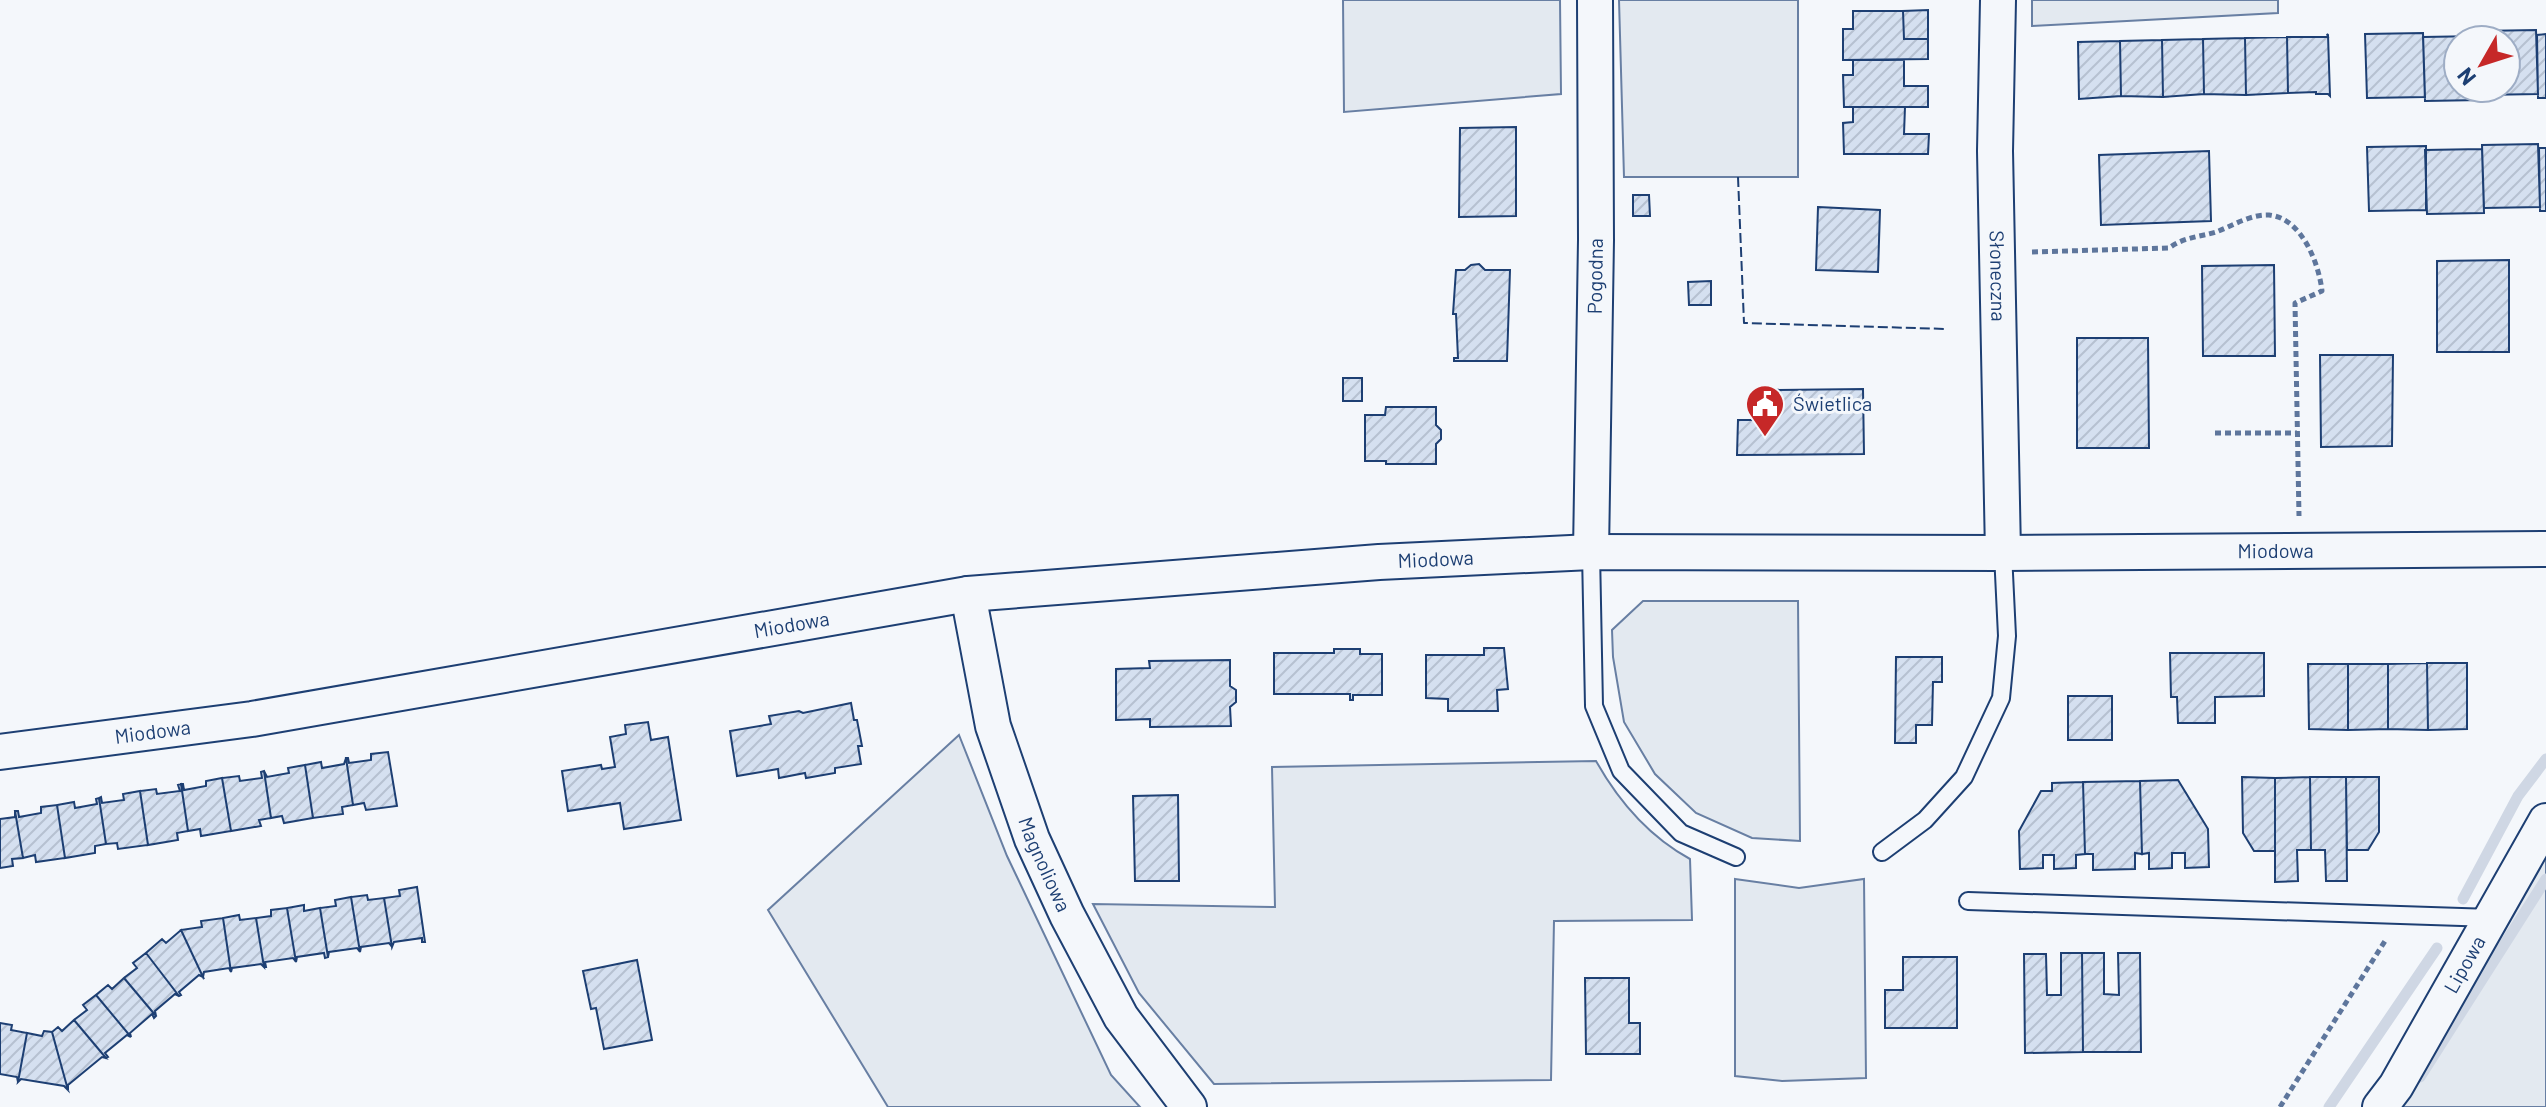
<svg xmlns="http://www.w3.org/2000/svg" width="2546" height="1107" viewBox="0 0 2546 1107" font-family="Barlow,sans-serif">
<defs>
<pattern id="building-hatch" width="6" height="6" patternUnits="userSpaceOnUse" patternTransform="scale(2)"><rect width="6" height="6" fill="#d5e0f0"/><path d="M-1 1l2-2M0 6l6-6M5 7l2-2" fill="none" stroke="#b6c1d1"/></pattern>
</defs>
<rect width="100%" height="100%" fill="#f4f7fb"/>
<path fill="#e3e9f0" stroke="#687fa3" stroke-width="2" d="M1343 0H1560L1561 94 1344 112Z
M1619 0H1798V177H1624Z
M2032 0H2278V13L2032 26Z
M1643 601H1798L1800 841 1752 838 1696 813 1655 774 1624 722 1613 657 1612 630Z
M959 735 1007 856 1111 1075 1140 1107H888L768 910Z
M1596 761C1619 802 1648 836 1690 859L1692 920 1554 921 1551 1080 1214 1084 1139 993 1093 904 1275 907 1272 767Z
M2546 855V1107H2396Z
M1735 879 1799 888 1864 879 1866 1078 1782 1081 1735 1076Z"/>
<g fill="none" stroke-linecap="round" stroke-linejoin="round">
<path stroke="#cfd7e4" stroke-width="11" d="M2463 899 2518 796 2546 759
M2420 1077 2546 879
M2329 1107 2437 948"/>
</g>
<path fill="url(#building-hatch)" stroke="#1d3f73" stroke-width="2" d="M1928 10V39H1904L1903 11Z
M1853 11H1903L1904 39H1928V59L1843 60V29H1853Z
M2536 30 2538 94 2481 95 2480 88H2506V40H2480V31Z
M2423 33 2425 97 2367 98 2365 34Z
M2327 34 2328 35 2330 96 2328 94H2316V92L2288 93 2287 37H2328Z
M2546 34V98H2538L2537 35Z
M2480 36V40H2458V88H2480L2481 100 2425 101 2423 37Z
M2287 37 2288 93 2246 95 2245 38Z
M2245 38 2246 95 2204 94 2203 39Z
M2203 39 2204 94 2163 97 2162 40Z
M2162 40 2163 97 2121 96 2120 41Z
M2120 41 2121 96 2079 99 2078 42Z
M1853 60H1904V86H1928V107H1844L1843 75H1853Z
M1853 107H1905L1904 134H1929L1928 154H1844L1843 123 1853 122Z
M1516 127V216L1459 217 1460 128Z
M2538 144 2540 207 2484 208 2482 145Z
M2426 146V210L2369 211 2367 147Z
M2539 148H2546V211H2540Z
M2482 149 2484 213 2427 214 2425 150Z
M2209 151 2211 221 2101 225 2099 155Z
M1633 195H1649L1650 216H1633Z
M1818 207 1880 210 1878 272 1816 270Z
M2509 260V352H2437V261Z
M1479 264 1485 270H1510L1507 361H1454V358H1458L1456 314H1453L1456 270H1465L1471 265Z
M2274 265 2275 356H2203L2202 266Z
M1711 281V305H1689L1688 282Z
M2077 338H2148L2149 448H2077Z
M2320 355H2393L2392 446 2321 447Z
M1343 378H1362V401H1343Z
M1863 389 1864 454 1737 455 1738 420H1756V408L1769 407 1767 390Z
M1386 407H1436V425L1441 430V439L1436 444V464H1386V461H1365V415H1385Z
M1484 648H1504L1508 689 1497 690 1498 711H1448V699L1426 698V655H1484Z
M1334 649H1360V654H1382V695H1353V700H1350V694H1274V653H1334Z
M2170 653H2264V696L2215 697V723H2178L2177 697H2171Z
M1896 657H1942V682H1933L1932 725H1916V743H1895Z
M1230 660V686L1236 690V702L1230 707 1231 726 1150 727V719L1116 720V669L1150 668 1149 661Z
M2427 663H2467V729L2428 730Z
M2427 663 2428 730 2388 729V664Z
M2308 664H2348V730L2309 729Z
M2348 664H2388V729L2348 730Z
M2068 696H2112V740H2068Z
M851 703 854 720H857L862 746H858L861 764 835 768V773L806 778 805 773 779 778 778 769 737 776 730 731 771 724 769 716 799 711 803 713Z
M648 722 651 740 668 737 681 820 624 829 620 803 568 811 562 771 601 765 602 769 615 767 610 737 626 734 625 725Z
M388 752 397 806 366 810 364 803 353 805 346 758H348L349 763 371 760V754Z
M346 758 353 805 342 807 343 814 313 818 305 765 321 762 322 768 344 764Z
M305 765 313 818 284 823 282 816 271 818 264 771 267 777 289 773 288 768Z
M264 771 271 818 259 820 261 826 231 831 222 778 239 776 240 781 262 778 261 772Z
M2242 777 2275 778V851H2254L2243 833Z
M2310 777 2311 850H2297L2298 881 2275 882V778Z
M2310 777H2346L2347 881H2326L2325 850H2311Z
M2346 777H2379V832L2368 850H2347Z
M222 778 231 831 201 836 200 829 188 831 181 784H183L184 790 206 786V781Z
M2178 780 2208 829 2209 867 2185 868V853H2172V868L2149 869V853L2142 854 2140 781Z
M2140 781 2142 854 2135 853V869L2093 870V854H2085L2083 782Z
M2083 782 2085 854 2076 855V868L2054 869V855H2043V868L2020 869 2019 831 2041 791H2052V783Z
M181 784 188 831 177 833 178 840 148 845 140 791 156 789 157 794 180 791 178 785Z
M140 791 148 845 118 849 117 843 106 844 99 798 101 797 102 803 124 800 123 794Z
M1178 795 1179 881H1135L1133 796Z
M99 798 106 844 95 846V853L65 858 57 805 74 802 75 808 97 804 96 799Z
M57 805 65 858 36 862 35 855 23 858 15 811H18L19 817 41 813V807Z
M15 811 23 858 12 859 13 866 0 868V819L15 817Z
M417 887 425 942H422V938L394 942 392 947 384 898 400 896 399 890Z
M367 895 368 900 384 898 392 947 389 943 361 947 360 952 351 897Z
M351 897 360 952 357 948 329 952 328 957 320 908 336 906 335 900Z
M304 905V911L320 908 328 957 325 958 324 953 297 957 296 962 287 908Z
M287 908 296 962 293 958 265 962 266 967H264L256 918 271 916V910Z
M239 915 240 920 256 918 264 967 261 964 232 968 231 972 223 918Z
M223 918 231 972 229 968 204 972 203 977 181 930 202 927 201 921Z
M181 930 203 977 199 975 179 992 181 995 179 996 146 953 162 939 166 943Z
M146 953 179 996 175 994 155 1011 156 1016 124 978 137 968 133 963Z
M2061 953H2082L2083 1052 2025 1053 2024 954H2046L2047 995H2061Z
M2082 953H2104V994L2119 995 2118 953H2140L2141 1052H2083Z
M1903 957H1957V1028H1885V990H1903Z
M637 960 652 1040 604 1049 596 1008 591 1009 583 971Z
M124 978 156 1016 154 1018 152 1014 130 1033 131 1037 96 995 108 985 112 989Z
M1585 978H1629V1023H1640V1054H1586Z
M96 995 131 1037 127 1035 105 1053 108 1057 106 1058 74 1020 87 1010 83 1005Z
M74 1020 106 1058 102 1057 68 1085V1090L52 1032 58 1027 62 1031Z
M0 1023 12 1025 11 1030 27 1033 18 1082 17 1077 0 1074Z
M44 1031 52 1032 68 1090 64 1086 21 1079 18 1082 27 1033 42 1036Z"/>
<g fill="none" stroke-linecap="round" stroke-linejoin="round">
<defs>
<path id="service" d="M1591 552 1594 706 1621 771 1681 833 1736 857
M1882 852 1925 820 1964 777 2001 698 2007 636 2003 553
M1968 901 2492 918"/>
<g id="minor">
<path id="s1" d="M1998 0 1995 151 2003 553"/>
<path id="s2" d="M1591 552 1596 240 1595 0"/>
<path id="s3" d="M968 594 993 726 1032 839 1067 915 1121 1017 1189 1107"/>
<path id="s4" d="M0 752 252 719 968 594 1379 562 1591 552 2003 553 2546 549"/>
<path id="s5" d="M2380 1107 2396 1086 2546 821"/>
</g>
</defs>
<use href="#service" stroke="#1d3f73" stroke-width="20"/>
<use href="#minor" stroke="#1d3f73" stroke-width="38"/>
<path stroke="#5e769c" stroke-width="5" stroke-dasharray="6 4" stroke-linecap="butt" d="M2032 252 2169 248C2184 237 2199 237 2216 232 2232 226 2251 214 2269 215 2302 218 2319 264 2322 291L2295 303 2299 516
M2215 433H2297
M2280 1107 2385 941"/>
<use href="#service" stroke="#f4f7fb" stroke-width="16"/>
<use href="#minor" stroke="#f4f7fb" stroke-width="34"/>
<path stroke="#1d3f73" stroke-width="2" stroke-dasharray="10 4" stroke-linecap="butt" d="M1738 177 1744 323 1947 329"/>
</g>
<defs>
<symbol id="civic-pin" viewBox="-11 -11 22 30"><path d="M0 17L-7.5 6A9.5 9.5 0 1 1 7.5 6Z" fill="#c62828" stroke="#f4f7fb"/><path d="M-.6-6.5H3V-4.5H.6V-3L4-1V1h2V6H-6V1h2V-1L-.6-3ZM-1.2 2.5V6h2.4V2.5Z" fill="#fff"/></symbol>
</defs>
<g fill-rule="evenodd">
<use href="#civic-pin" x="1743" y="382" width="44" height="60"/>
</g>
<g text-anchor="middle" stroke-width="6" stroke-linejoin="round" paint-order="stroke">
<g font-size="20" fill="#1d3f73" stroke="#f4f7fb">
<text dy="7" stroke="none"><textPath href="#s2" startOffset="276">Pogodna</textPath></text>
<text dy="7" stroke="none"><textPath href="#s1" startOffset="276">Słoneczna</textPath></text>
<text dy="7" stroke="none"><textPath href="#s4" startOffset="2290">Miodowa</textPath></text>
<text dy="7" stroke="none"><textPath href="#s4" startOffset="1450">Miodowa</textPath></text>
<text dy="7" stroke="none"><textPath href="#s4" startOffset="802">Miodowa</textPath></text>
<text dy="7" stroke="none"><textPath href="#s4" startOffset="154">Miodowa</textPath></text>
<text dy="7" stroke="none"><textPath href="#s3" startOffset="282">Magnoliowa</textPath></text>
<text dy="7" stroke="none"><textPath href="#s5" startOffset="166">Lipowa</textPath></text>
</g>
<g font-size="20" fill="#1d3f73" stroke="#f4f7fb" text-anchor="start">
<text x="1793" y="411">Świetlica</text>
</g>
</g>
<g transform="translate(2482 64) rotate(231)"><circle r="38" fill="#f4f7fb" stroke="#9eadc5" stroke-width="2"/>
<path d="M0-6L14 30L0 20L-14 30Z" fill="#c62828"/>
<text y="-12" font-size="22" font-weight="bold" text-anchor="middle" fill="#1d3f73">N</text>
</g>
</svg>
